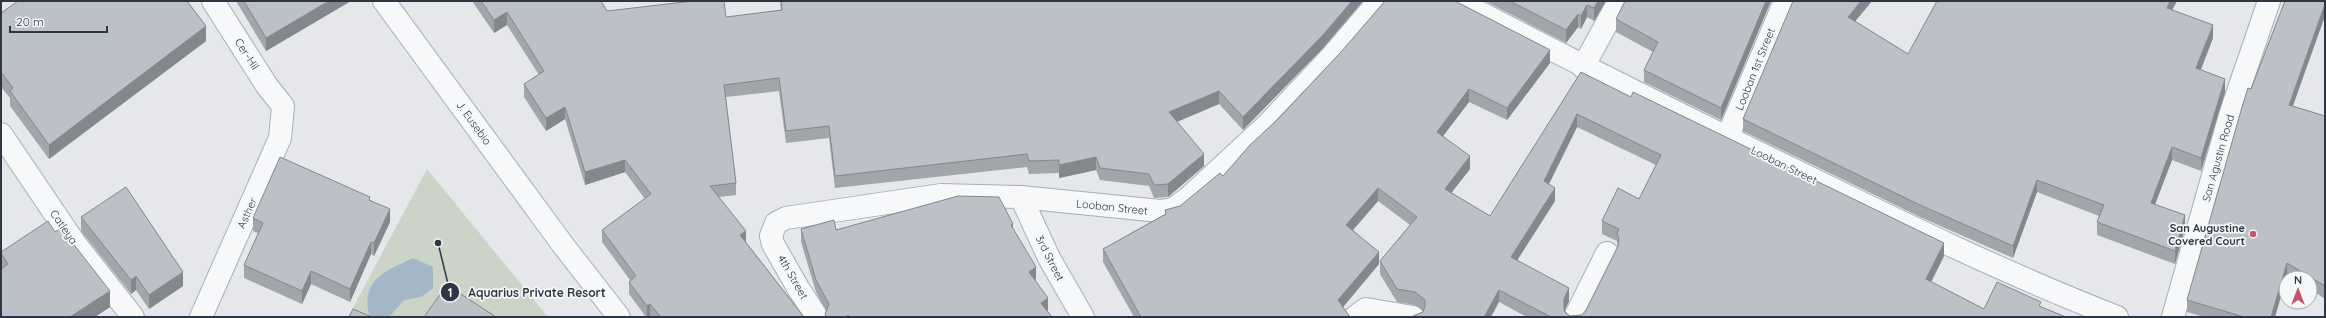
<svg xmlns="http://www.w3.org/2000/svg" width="2326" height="318" viewBox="0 0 2326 318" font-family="Quicksand,sans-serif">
<rect width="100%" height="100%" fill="#e5e7eb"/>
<path fill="#cbd4c6" d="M427 169 548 317H348Z"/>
<path fill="#a3b7c7" d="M413 258 433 267V288L421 297 404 300 389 317H374L369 315C361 279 386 271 413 258Z"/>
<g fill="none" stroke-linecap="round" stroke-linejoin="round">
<defs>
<path id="minor" d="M384 1 563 245 619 317
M1458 1C1570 60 1683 116 1796 171 1902 223 2007 274 2117 317
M1583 67 1619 1
M1 134 74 242 133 317
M1727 138 1785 1
M1021 197 1049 258 1083 317
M201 317 280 138 283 106 267 86 213 1
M817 317 798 288 773 244 771 236 776 223 786 218 941 195 1021 197 1160 211 1173 209 1187 199 1268 124 1332 56 1379 1
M1355 317 1366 309 1413 317
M1575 317 1607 253
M2173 317 2230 115 2269 1"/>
</defs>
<use href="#minor" stroke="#aaaeb5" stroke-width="24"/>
<use href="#minor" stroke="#f7f8fa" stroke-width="22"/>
</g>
<path fill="#a2a6ab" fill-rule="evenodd" d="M236 1H351L266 51Z
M472 1H601L607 11 726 17 781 10 780 1H1363L1323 48 1243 130 1219 104 1177 122 1204 166 1168 197 1154 198 1149 186 1100 180 1096 170 1059 178V173L1029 174 1027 167 835 188 829 138 786 143 779 91 726 97 736 183V195L719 197 746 242 804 317H651L650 316 649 317H646L629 294V282L630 280 602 242V230L645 199 625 172 585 185 565 119 546 131 524 97V84L539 75 507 25 494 33Z
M1485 1H1606L1594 21 1587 17 1581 29 1578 27 1566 43Z
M1625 1H1771L1721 120 1644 82V70L1653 52 1616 32V19Z
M1872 1 1855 21 1908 54 1937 1H2177L2172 10 2213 38 2201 70 2225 92 2201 171 2172 160 2155 204 2185 228 2175 264 2097 235V222L2099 216 2037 192 2013 258 1920 217 1743 131V119Z
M1 13 206 41 49 159 10 106V98L1 87Z
M1341 52 1550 63 1507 120 1469 102 1443 136 1470 169 1451 193 1490 216 1581 72 1944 256 1931 282 1984 309 2041 307 2066 317H1527L1499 302 1423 312V311L1415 305 1397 302 1380 274V261L1410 225 1378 201 1353 230 1379 264 1343 307 1350 317H1134L1103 262V249L1165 214V210L1180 206 1223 176ZM1577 127 1656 165 1639 199 1602 221V234L1617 241 1618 247 1586 310 1582 315 1570 316 1564 310 1569 301 1517 260 1555 201 1549 184Z
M2292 106 2325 116V299L2310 289V278H2292L2287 275 2275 317H2204L2187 312V300Z
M370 201 390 222 374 256 371 254 350 302 311 284 302 304 244 278V265L258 233 253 231V218Z
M81 217 183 286 149 309 136 290 131 294 81 231Z
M801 229 1013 230 1036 279 1035 280 1048 310 1047 311 1052 317H825V314L826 311 816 292 801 242Z
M55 232 110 307 95 317H1V252Z"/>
<path fill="#84878b" d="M329 1H351L266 51V38Z
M1352 1H1363L1323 48 1243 130V117Z
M1598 1H1606L1594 21V8Z
M1766 1H1771L1721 120V108Z
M1861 1H1872L1848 30V17Z
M2170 1H2177L2167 20V8Z
M2325 4V16L2289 117V105Z
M1587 5V17L1581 29V16Z
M507 12V25L494 33V20Z
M1578 14V27L1566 43V30Z
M2213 25V38L2196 81V68Z
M206 26V41L49 159V145Z
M1550 50V63L1507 120V108Z
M2225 79V92L2201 171V158Z
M1469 89V102L1437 144V132Z
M1219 91V104L1169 125V112Z
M565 107V119L546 131V118Z
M1577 114V127L1544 194V181Z
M2172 147V160L2151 215V203Z
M1204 154V166L1168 197V184Z
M1470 156V169L1445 201V189Z
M1096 157V170L1059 178V165Z
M625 160V172L585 185V172Z
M2037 180V192L2013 258V246Z
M1378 188V201L1346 238V225Z
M1555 188V201L1511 270V257Z
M390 209V222L374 256V243Z
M2185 215V228L2175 264V251Z
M1013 224V236L1011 225Z
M746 231V244L740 235Z
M371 242V254L350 302V289Z
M1944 243V256L1926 292V279Z
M1379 252V264L1338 313V300Z
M2287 263V275L2275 317H2271Z
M1036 267V279L1029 284V272Z
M311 271V284L302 304V291Z
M183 272V286L149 309V295Z
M136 276V290L131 294V280Z
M1569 288V301L1564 312V299Z
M1499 290V302L1491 317H1484Z
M110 291V307L95 317H70Z
M1048 298V310L1041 315V303Z
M650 304V316L647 317V306Z"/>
<path fill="#bcc1c7" stroke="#84878b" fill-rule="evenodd" d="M18 1H187L206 26 49 145 10 91 13 88 1 72V13Z
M244 1H329L266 38Z
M481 1H601L607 11 693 1H724L726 17 782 10 781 1H1352L1323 35 1243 117 1219 91 1169 112 1204 154 1168 184 1154 185 1149 174 1100 168 1096 157 1059 165V160L1029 161 1027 154 835 176 829 126 786 131 779 78 724 85 736 183 710 186 746 231 740 235 804 317H661L650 304 647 306 629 282 636 276 602 230 651 194 625 160 585 172 565 107 546 118 524 84 544 71 507 12 494 20Z
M1385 1H1455L1550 50 1507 108 1469 89 1437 132 1470 156 1445 189 1490 216 1581 72 1631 97 1633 92 1944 243 1926 279 1984 309 1997 282 2041 302 2039 306 2066 317H1551L1499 290 1484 317H1413V316L1423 312 1425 306V300L1415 292 1397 289 1380 261 1417 217 1378 188 1346 225 1379 252 1338 300 1350 317H1141L1103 249 1166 214 1165 210 1180 206 1220 173 1223 176 1250 145 1277 120 1341 52ZM1577 114 1661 155 1639 199 1618 188 1602 221 1619 229 1617 233 1619 239 1618 246 1586 310 1582 315 1570 316 1564 311V299L1569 288 1511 257 1555 188 1544 181Z
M1510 1H1598L1594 8 1587 5 1581 16 1578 14 1566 30Z
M1625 1H1766L1721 108 1644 70 1658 42 1616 19Z
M1793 1H1861L1848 17 1908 54 1937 1H2170L2167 8 2213 25 2196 68 2225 79 2201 158 2172 147 2151 203 2185 215 2175 251 2097 222 2104 205 2037 180 2013 246 1920 205 1743 119Z
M2285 1H2325V4L2289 105 2325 116V286L2287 263 2271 317H2244L2187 300 2242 107 2248 88 2251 89Z
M280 157 370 197 369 200 390 209 374 243 371 242 350 289 311 271 302 291 244 265 263 223 253 218Z
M126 187 183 272 149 295 136 276 131 280 81 217Z
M958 196 999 197 1013 224 1011 225 1036 267 1029 272 1048 298 1041 303 1052 317H850L848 315 845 317H826L825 314 829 304 816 280 801 229 834 220 836 230Z
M48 221 55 232 61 228 110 291 70 317H1V269L8 264 1 253V252Z
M447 285 496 317H424Z
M353 309 372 317H349Z"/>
<circle fill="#c3566d" stroke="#f4f6f8" stroke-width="1.5" cx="2253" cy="234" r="4"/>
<g text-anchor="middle" stroke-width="3.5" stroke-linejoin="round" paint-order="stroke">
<g font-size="11" fill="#2d3642" stroke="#f4f6f8">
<text transform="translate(247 54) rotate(57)" y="4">Cer-Hil</text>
<text transform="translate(1755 69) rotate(-68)" y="4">Looban 1st Street</text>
<text transform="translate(474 123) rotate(54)" y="4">J. Eusebio</text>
<text transform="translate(2218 158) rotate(-74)" y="4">San Agustin Road</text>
<text transform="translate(1784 165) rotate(26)" y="4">Looban Street</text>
<text transform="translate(1112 207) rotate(6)" y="4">Looban Street</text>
<text transform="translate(247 213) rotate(-66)" y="4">Asther</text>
<text transform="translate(64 227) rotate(55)" y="4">Catleya</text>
<text transform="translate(1050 258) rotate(63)" y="4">3rd Street</text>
<text transform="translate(793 277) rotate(60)" y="4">4th Street</text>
</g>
<g font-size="11" font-weight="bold" fill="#2d3642" stroke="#f4f6f8" text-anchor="end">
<text x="2245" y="232">San Augustine<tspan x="2245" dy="13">Covered Court</tspan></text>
</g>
</g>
<path fill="none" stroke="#2d3642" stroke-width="1.5" d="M438 243L450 292"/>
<g fill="#2d3642" stroke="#f4f6f8" stroke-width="1.5">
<circle cx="438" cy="243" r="4"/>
<circle cx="450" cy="292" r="10"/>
</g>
<g font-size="12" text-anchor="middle" font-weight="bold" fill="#fff">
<text x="450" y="297">1</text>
</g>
<g font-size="12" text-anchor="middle" font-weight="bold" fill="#2d3642" stroke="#f4f6f8" stroke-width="3.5" stroke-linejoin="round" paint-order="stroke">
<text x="537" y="297">Aquarius Private Resort</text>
</g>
<rect width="2326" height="318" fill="none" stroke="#2d3642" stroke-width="4"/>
<g transform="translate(2298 290)"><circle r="19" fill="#f4f6f8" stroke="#a4a9af"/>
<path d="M0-3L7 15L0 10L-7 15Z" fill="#c3566d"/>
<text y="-6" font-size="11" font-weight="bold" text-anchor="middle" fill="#2d3642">N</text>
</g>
<path d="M10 26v6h97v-6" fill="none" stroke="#2d3642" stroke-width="2"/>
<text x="16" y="26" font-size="12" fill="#2d3642" stroke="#f4f6f8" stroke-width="3" paint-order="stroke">20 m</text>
</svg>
